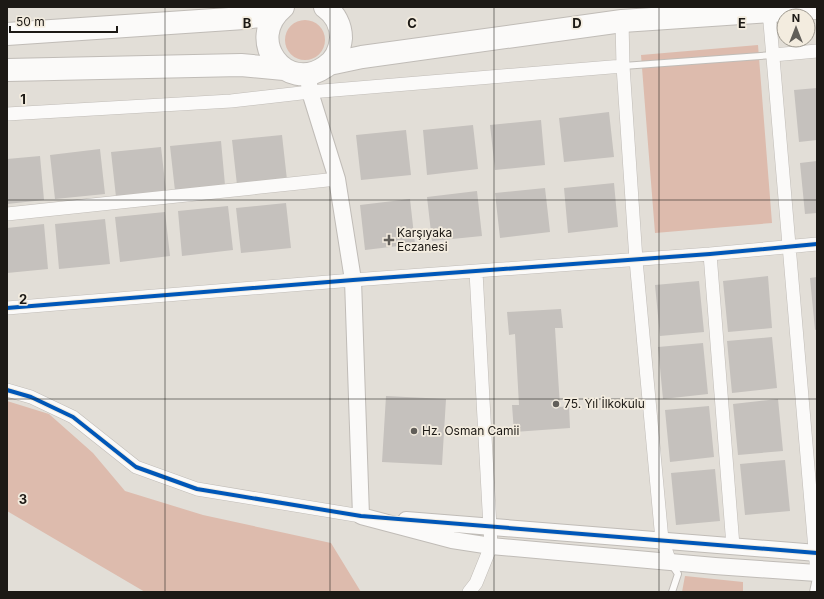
<svg xmlns="http://www.w3.org/2000/svg" width="824" height="599" viewBox="0 0 824 599" font-family="Inter,sans-serif">
<rect width="100%" height="100%" fill="#e2ded7"/>
<path fill="#ddbbad" d="M285 40a20 20 0 1 1 40 0a20 20 0 1 1-40 0Z
M758 45 772 223 655 233 641 55Z
M7 401 49 414 93 453 125 491 203 515 331 543 361 592H145L7 511Z
M685 576 743 582V592H682Z"/>
<path fill="#c5c1bd" d="M817 88V140L799 142 794 90Z
M609 112 614 157 564 162 559 118Z
M541 120 545 165 495 170 490 125Z
M473 125 478 169 427 175 423 130Z
M406 130 411 175 361 180 356 135Z
M282 135 287 180 237 185 232 140Z
M221 141 225 185 175 191 170 146Z
M161 147 166 191 116 197 111 152Z
M100 149 105 194 55 199 50 155Z
M40 156 44 200 7 204V159Z
M817 161V213L805 214 800 163Z
M614 183 618 227 568 233 564 188Z
M545 188 550 232 500 238 495 193Z
M477 191 482 236 432 241 427 197Z
M410 199 415 244 365 250 360 205Z
M286 203 291 248 241 253 236 208Z
M228 206 233 250 182 256 178 211Z
M165 212 170 256 120 262 115 217Z
M105 219 110 264 59 269 55 224Z
M44 224 48 269 7 273V228Z
M768 276 772 328 728 332 723 281Z
M817 277V329L815 330 810 278Z
M699 281 704 332 660 336 655 285Z
M561 309 563 328H555L560 407 569 406 570 428 514 432 512 405H519L515 334 509 335 507 312Z
M772 337 777 388 732 393 727 341Z
M703 343 708 394 663 399 658 347Z
M386 396 446 399 442 465 382 462Z
M778 399 783 451 738 455 733 404Z
M709 406 714 457 670 462 665 410Z
M785 460 790 511 745 515 740 464Z
M715 469 720 521 676 525 671 473Z"/>
<g fill="none" stroke-linecap="round" stroke-linejoin="round">
<defs>
<path id="service" d="M623 66 773 55
M672 565 678 574 672 592
M813 592 817 573"/>
<path id="minor" d="M769 11 817 573
M622 21 623 66 636 260 662 540 670 562
M773 55 817 51
M7 114 231 101 310 92 623 66
M7 214 337 179
M710 254 733 546
M7 308 353 280 710 254 817 244
M7 390 31 397 73 417 136 467 197 489 361 516
M469 592 476 583 491 546 476 272"/>
<path id="tertiary" d="M308 74 310 92 337 179 353 280 361 516
M361 516 452 540 491 546 715 566 817 573
M406 520 817 553"/>
<path id="trunk" d="M283 7C244 40 286 94 325 67 335 61 340 49 341 38 341 25 335 14 325 7
M7 34 244 18 275 14
M329 64 362 57 622 21 817 8
M7 70 241 65 284 69"/>
</defs>
<use href="#service" stroke="#c0bcb7" stroke-width="8"/>
<use href="#minor" stroke="#c0bcb7" stroke-width="14"/>
<use href="#tertiary" stroke="#c0bcb7" stroke-width="18"/>
<use href="#trunk" stroke="#c0bcb7" stroke-width="24"/>
<use href="#service" stroke="#fbfaf9" stroke-width="6"/>
<use href="#minor" stroke="#fbfaf9" stroke-width="13"/>
<use href="#tertiary" stroke="#fbfaf9" stroke-width="16"/>
<use href="#trunk" stroke="#fbfaf9" stroke-width="22"/>
<defs>
<path id="cycleway" d="M7 308 353 280 710 254 817 244
M7 390 31 397 73 417 136 467 197 489 361 516 817 553"/>
</defs>
<use href="#cycleway" stroke="#f3ecdf" stroke-width="6"/>
<use href="#cycleway" stroke="#0057b8" stroke-width="4"/>
</g>
<path fill="none" stroke="#1c1915" stroke-width="1" stroke-opacity="0.55" d="M165 7V592M330 7V592M494 7V592M659 7V592M7 200H817M7 399H817"/>
<g fill="#615e59" stroke="#f3ecdf" stroke-width="1.5">
<path d="M387 234h4v4h4v4h-4v4h-4v-4h-4v-4h4z"/>
<circle cx="556" cy="404" r="4"/>
<circle cx="414" cy="431" r="4"/>
</g>
<g text-anchor="middle" stroke-width="3.5" stroke-linejoin="round" paint-order="stroke">
<g font-size="12" fill="#1c1915" stroke="#f3ecdf" text-anchor="start">
<text x="397" y="237">Karşıyaka<tspan x="397" dy="14">Eczanesi</tspan></text>
<text x="564" y="408">75. Yıl İlkokulu</text>
<text x="422" y="435">Hz. Osman Camii</text>
</g>
</g>
<g font-size="13" text-anchor="middle" font-weight="bold" fill="#1c1915" stroke="#f3ecdf" stroke-width="3.5" stroke-linejoin="round" paint-order="stroke">
<text x="247" y="28">B</text>
<text x="412" y="28">C</text>
<text x="577" y="28">D</text>
<text x="742" y="28">E</text>
<text x="23" y="104">1</text>
<text x="23" y="304">2</text>
<text x="23" y="504">3</text>
</g>
<rect width="824" height="599" fill="none" stroke="#1c1915" stroke-width="16"/>
<g transform="translate(796 28)"><circle r="19" fill="#f3ecdf" stroke="#9d988e"/>
<path d="M0-3L7 15L0 10L-7 15Z" fill="#615e59"/>
<text y="-6" font-size="11" font-weight="bold" text-anchor="middle" fill="#1c1915">N</text>
</g>
<path d="M10 26v6h107v-6" fill="none" stroke="#1c1915" stroke-width="2"/>
<text x="16" y="26" font-size="12" fill="#1c1915" stroke="#f3ecdf" stroke-width="3" paint-order="stroke">50 m</text>
</svg>
